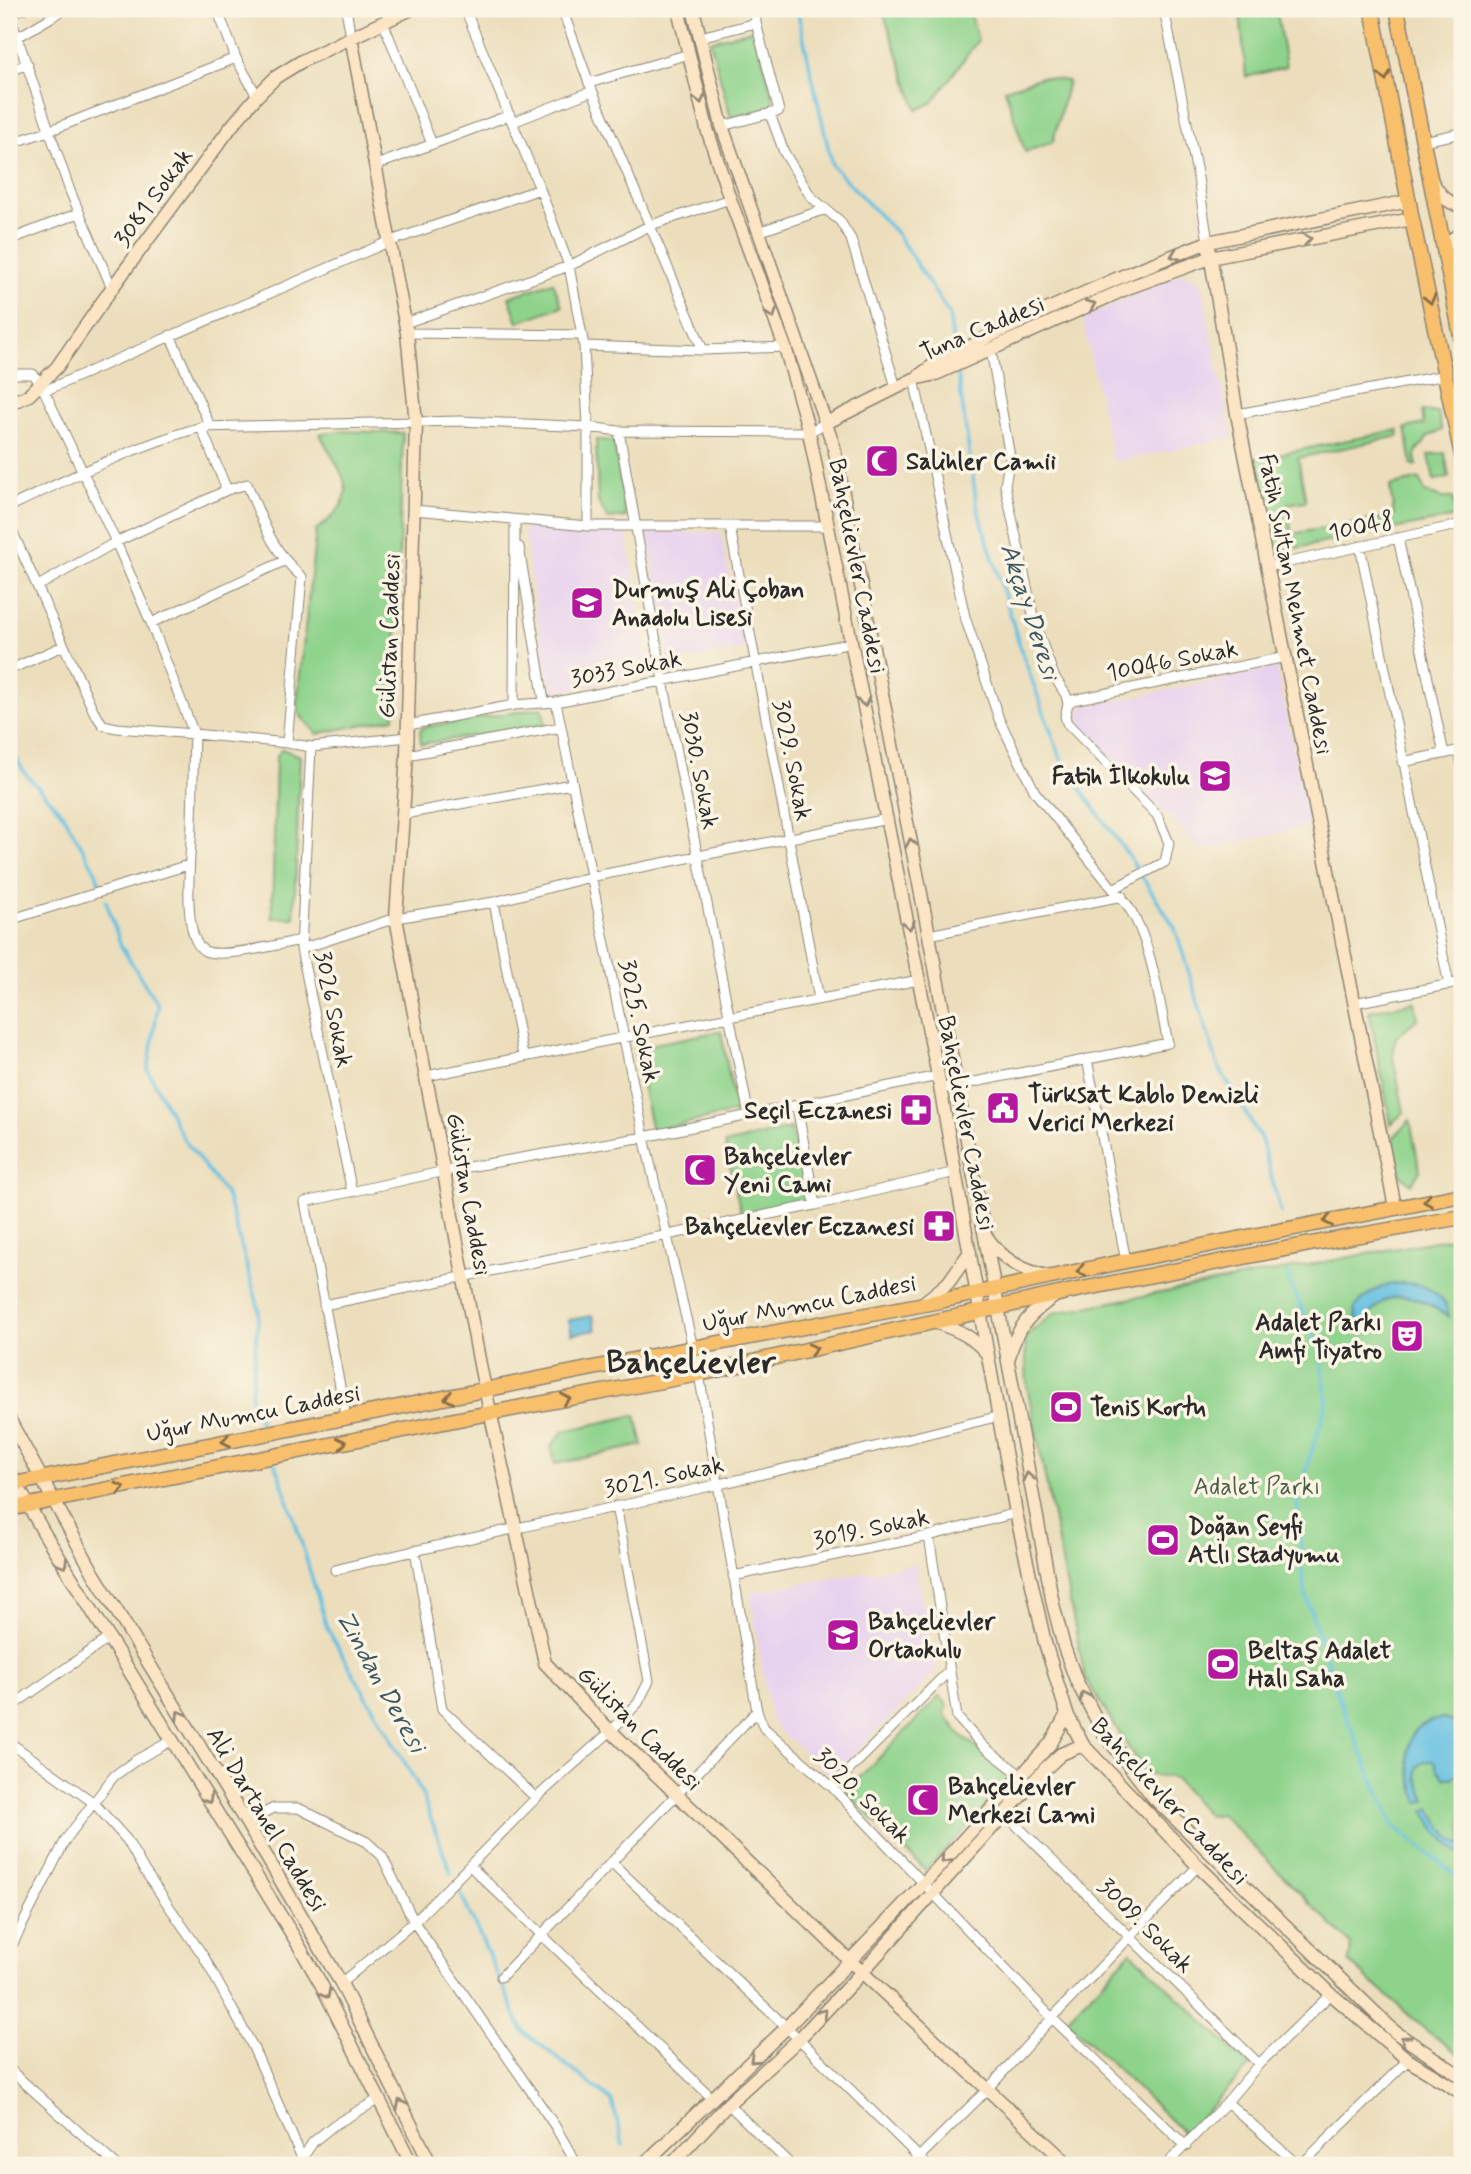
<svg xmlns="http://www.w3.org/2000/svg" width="1471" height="2174" viewBox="0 0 1471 2174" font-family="Mynerve,sans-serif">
<rect width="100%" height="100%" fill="#fcf5e5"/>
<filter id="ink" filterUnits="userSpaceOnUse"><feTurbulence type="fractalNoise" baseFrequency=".0143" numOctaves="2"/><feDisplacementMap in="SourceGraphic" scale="14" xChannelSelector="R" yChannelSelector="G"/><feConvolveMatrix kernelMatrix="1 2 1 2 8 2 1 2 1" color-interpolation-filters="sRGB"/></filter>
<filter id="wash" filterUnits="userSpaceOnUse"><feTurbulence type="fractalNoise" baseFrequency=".00686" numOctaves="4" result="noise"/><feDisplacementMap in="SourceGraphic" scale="28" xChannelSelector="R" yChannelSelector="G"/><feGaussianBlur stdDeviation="1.57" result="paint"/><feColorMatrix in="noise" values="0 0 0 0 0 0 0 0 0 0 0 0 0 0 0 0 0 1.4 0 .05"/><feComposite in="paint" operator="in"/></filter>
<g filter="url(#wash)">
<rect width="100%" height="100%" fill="#ecdebc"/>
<path fill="#e7d2ef" d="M1182 273 1201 282 1232 438 1113 462 1083 319Z
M529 525 626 532 650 673 549 693 524 532Z
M647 532H720L746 649 670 663Z
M1276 668 1311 826 1202 850 1081 727 1079 708Z
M915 1564 936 1672 831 1776 780 1732 770 1717 751 1598 752 1592Z"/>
<path fill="#8ed38c" stroke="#5c7f5c" stroke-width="2" d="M882 9H969L978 40 933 102 917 110Z
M1240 12 1252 15 1277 12 1286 67 1246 77Z
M755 29 775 106 731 118 710 41Z
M1042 77 1068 81 1053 142 1025 152 1005 89Z
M553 282 562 306 518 322 509 297Z
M1422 411 1438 413 1442 430 1427 437C1423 451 1411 445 1417 465L1412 466 1406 428 1424 424Z
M1398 430 1399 436 1298 458 1306 501 1287 504 1292 534 1394 516 1390 486 1420 479 1425 492 1441 498H1453L1456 517 1275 552 1255 459Z
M340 431 403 433 394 718 317 734 299 714 297 702 316 530C366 494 343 479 320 434Z
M596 440 614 441 626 517 608 519 598 502Z
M1445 453 1449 478 1434 480 1429 455Z
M542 708 545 724 543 725 421 744 420 730 424 727Z
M282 749 300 756 294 918H272L276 757Z
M1415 1002 1418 1018 1396 1037 1393 1057 1404 1112 1391 1124 1369 1011Z
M721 1031 736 1112 652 1131 634 1048Z
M1410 1120 1420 1171 1411 1184 1400 1174 1393 1138Z
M791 1128 809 1201 742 1217 725 1144Z
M1462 1236V2056L1427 2031 1349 1962 1351 1944 1221 1814 1208 1816 1175 1778 1145 1774 1085 1678 1027 1386 1025 1337 1054 1313Z
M636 1415 643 1445 555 1464 551 1446 564 1431Z
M940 1696 948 1706 944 1713 960 1734 1013 1778 926 1871 845 1792Z
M1131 1952 1250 2066 1185 2134 1066 2020Z"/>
<path fill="#63c0e1" stroke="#477686" stroke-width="2" d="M1408 1283C1430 1286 1446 1295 1449 1317 1426 1301 1397 1284 1374 1310 1368 1317 1367 1324 1359 1327L1354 1309C1368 1291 1386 1282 1408 1283Z
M593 1316 596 1330 572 1334 569 1320Z
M1443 1719 1462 1725V1770L1452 1778H1446L1437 1769 1434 1761C1427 1760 1422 1762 1417 1768V1777L1426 1800 1419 1803C1408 1773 1393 1723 1443 1719Z
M1430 1808 1449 1836 1462 1846V1857L1440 1835 1424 1811Z"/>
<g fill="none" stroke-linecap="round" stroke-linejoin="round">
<path stroke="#63c0e1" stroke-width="3.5" d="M797 9 832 165 897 234 949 314 954 350
M957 368 977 506 1022 653 1063 764 1128 855 1175 928 1218 1066 1261 1139 1281 1213
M9 745 24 772 63 814 96 872 100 885
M106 901 121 946 158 1005 148 1070 183 1138 227 1196 259 1309 251 1397 262 1428
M1287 1273 1291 1286 1320 1348 1327 1401 1297 1499 1304 1589 1342 1707 1393 1825 1462 1880
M275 1463 294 1518 327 1628 420 1789 451 1873
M459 1890 523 2031 612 2101 623 2145"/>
</g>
</g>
<g filter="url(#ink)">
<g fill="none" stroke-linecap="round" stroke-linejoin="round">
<defs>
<path id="street" d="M217 9 236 58 257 96
M346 9 351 37
M465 9 540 189 569 266 584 346 588 427V526
M562 9 589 83 703 350
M1164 9 1198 178 1208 242
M9 13 70 191 112 288
M9 13 23 9
M383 22 432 144
M700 37 756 23 755 9
M9 46 18 37 65 9
M9 71 28 64
M589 83 689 54
M770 114 784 152 811 197 840 221 851 239 896 387
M513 122 592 91
M722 126 779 111 756 23
M1423 141 1462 133
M9 144 51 130 236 58
M374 166 510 115
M758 232 826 209
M9 240 79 213
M405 323 569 266 651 225 730 199
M407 333 582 335
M170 335 210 426
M584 346 703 350 785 347
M991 350 1010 457 1005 485 1035 624 1054 676 1066 695 1068 704 1065 716 1067 723 1157 815 1169 843 1165 862 1113 889
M9 374H33L41 384 116 542 151 623 194 734 287 743 311 747 408 737
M914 379 965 617 999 719 1035 792 1113 889C1150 920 1158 997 1168 1043L940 1089
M44 391 388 242 540 189
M1237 414 1446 375
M201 427 227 490 247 484C263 521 271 550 302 577L287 743
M619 431 663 681 749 1116
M9 507C71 477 135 446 201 427L460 421 588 427 619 431 809 432 826 423
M414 510 588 526H829
M9 524 94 712 103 725 117 728 194 734C193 763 193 792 192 821 192 846 179 939 205 951 222 959 281 944 301 940
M730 527 819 999
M1398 538 1444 754
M1360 546 1449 985
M519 547 544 701
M1267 567 1462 524
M38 586 116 542 227 490
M151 623 284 561
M9 670 63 646
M556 702 644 1137 693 1348
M1068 704 1073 700 1286 657
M514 705 515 521
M408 725 514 705 556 702 852 643
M311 747 301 949 352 1192
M1459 751 1462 767
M407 755 561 727
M1402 762 1462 750
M404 814 572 784
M494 902 523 1056
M9 920 188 865
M929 935 1122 896
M301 949 396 918 494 902 590 877 888 819
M1354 1003 1462 982
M1087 1059 1126 1261
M426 1076 919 980
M797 1106 815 1205
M324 1305 815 1205 956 1172
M699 1374 757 1711 764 1728 832 1787 1052 2018 1186 2146
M346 1418 305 1202 445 1171 644 1137 938 1076
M929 1536 957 1717 983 1746 1022 1776
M415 1550 442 1709 536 1798
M335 1570C461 1538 588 1514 715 1485 810 1464 905 1439 1000 1416
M733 1576 929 1536 1016 1513
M9 1708 109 1638
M9 1742 94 1803 127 1840 144 1870 204 1957 253 2047 302 2158
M832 1787 950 1670
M1004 1813 1259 2064
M246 1822 274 1808H298L367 1842 382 1856 414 1922 555 2126 577 2165
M611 1862 799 2039 927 2165
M470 1866 712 2098
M9 1951 66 1839 114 1776 136 1760 171 1741
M501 1977 757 1711
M341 1983 414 1922 536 1798 611 1731 638 1703 649 1681 616 1506
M9 2069 116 2165
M1227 2102 1298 2165
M728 2104 791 2165
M298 2165 313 2142 334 2125 379 2099
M911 2165 987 2090 1052 2018 1198 1866
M1166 2165 1227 2102 1259 2064 1331 1994
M1301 2165 1408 2060
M1451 2165 1462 2154"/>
<path id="secondary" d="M678 9 707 129 730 199 785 347 809 432 938 1076 1016 1513 1045 1643 1067 1714 1083 1745 1198 1866 1331 1994 1408 2060 1462 2093
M693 9 722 126 834 447 929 935 1053 1604 1064 1647 1076 1680 1103 1732 1154 1798 1395 2032 1462 2077
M351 37 407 333 416 423 407 755 396 918 481 1370 545 1663 590 1711 850 1961 1069 2165
M1432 181C1440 196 1447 202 1462 207
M1208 242 1237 414 1395 1207
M1446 255 1449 241 1462 233
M920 375 932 366 992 335 1066 301 1132 272 1208 242 1409 201
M9 404 29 395 57 367 112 288 231 127 257 96 276 77 302 61 411 9
M826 423 914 379 936 374 1130 287 1210 258 1412 219
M986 1236C1002 1260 1022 1271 1051 1277
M922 1304 948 1283 970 1252
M937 1323C958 1330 974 1337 988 1355
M1009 1357C1016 1328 1031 1312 1055 1296
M9 1419 94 1574 246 1822 341 1983 431 2165
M9 1471 44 1533 295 1939 321 1984 412 2165
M643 2165 786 2028 924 1883 1051 1743 1067 1714
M671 2165 728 2104 799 2039 862 1972 1045 1769 1061 1754 1083 1745"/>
<path id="primary" d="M1372 9 1412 219 1462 456
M1397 9 1462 341
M9 1485 693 1348 940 1301 1126 1261 1462 1195
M9 1509 469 1417 699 1374 1072 1291 1310 1244 1462 1217"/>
</defs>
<use href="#street" stroke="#8c8474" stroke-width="11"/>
<use href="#secondary" stroke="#8c8474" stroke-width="15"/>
<use href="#primary" stroke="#8c8474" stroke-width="17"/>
<use href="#street" stroke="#fff" stroke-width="9"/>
<use href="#secondary" stroke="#fce5c4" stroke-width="12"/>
<use href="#primary" stroke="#f8bf6c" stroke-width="14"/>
</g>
<defs><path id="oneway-chevron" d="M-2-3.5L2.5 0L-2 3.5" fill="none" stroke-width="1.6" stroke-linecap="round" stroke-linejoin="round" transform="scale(1.75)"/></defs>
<g stroke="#876e48">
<use href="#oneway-chevron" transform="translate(1385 76) rotate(79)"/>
<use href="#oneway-chevron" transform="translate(1430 299) rotate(78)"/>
<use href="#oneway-chevron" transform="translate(1428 1201) rotate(170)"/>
<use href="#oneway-chevron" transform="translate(1328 1221) rotate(169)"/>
<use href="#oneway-chevron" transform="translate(1081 1271) rotate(168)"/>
<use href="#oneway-chevron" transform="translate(813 1349) rotate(-12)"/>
<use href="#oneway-chevron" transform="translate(449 1398) rotate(169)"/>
<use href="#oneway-chevron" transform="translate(566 1399) rotate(-11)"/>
<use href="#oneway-chevron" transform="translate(226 1441) rotate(169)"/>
<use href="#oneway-chevron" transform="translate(342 1443) rotate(-12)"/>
<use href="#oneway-chevron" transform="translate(120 1488) rotate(-12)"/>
</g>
<g stroke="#948878">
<use href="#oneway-chevron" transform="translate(700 99) rotate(76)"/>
<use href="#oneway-chevron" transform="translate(1307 239) rotate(-11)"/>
<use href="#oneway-chevron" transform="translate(1175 255) rotate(159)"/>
<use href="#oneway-chevron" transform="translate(1091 305) rotate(-24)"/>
<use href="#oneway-chevron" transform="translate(772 314) rotate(70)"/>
<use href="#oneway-chevron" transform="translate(864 702) rotate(78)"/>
<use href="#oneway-chevron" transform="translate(911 843) rotate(-101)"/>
<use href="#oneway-chevron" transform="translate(909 925) rotate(79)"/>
<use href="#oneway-chevron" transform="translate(1028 1477) rotate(-101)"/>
<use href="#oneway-chevron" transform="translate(63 1564) rotate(58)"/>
<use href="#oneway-chevron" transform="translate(1084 1696) rotate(-117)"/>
<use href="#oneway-chevron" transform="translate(180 1715) rotate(-122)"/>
<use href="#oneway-chevron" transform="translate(208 1799) rotate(58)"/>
<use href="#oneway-chevron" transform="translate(945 1859) rotate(133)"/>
<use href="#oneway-chevron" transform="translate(326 1994) rotate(63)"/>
<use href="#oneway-chevron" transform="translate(823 2013) rotate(-46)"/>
<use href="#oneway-chevron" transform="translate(1405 2040) rotate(-145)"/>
<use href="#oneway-chevron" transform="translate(754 2059) rotate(137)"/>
<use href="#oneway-chevron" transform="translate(401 2104) rotate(-116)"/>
</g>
</g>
<defs>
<symbol id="mosque-square" viewBox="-11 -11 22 22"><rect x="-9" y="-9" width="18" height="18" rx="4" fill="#b5179e" stroke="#fcf5e5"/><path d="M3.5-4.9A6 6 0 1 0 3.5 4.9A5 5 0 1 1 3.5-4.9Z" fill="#fff"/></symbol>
<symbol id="school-square" viewBox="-11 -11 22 22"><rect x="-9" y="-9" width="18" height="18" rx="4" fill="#b5179e" stroke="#fcf5e5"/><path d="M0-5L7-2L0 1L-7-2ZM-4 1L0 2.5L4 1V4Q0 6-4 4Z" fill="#fff"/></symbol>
<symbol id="civic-square" viewBox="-11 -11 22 22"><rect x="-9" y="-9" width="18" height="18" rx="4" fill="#b5179e" stroke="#fcf5e5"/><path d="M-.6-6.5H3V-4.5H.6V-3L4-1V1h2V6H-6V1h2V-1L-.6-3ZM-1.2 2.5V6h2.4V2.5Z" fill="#fff"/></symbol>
<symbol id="pharmacy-square" viewBox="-11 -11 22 22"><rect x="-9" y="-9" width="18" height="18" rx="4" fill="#b5179e" stroke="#fcf5e5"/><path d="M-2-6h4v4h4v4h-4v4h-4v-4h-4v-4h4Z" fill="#fff"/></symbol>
<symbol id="theatre-square" viewBox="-11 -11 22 22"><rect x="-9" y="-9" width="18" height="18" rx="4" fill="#b5179e" stroke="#fcf5e5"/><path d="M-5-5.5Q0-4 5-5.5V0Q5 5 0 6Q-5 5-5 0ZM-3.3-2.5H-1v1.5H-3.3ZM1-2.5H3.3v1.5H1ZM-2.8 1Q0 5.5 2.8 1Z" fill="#fff"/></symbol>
<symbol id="stadium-square" viewBox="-11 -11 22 22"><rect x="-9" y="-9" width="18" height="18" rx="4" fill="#b5179e" stroke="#fcf5e5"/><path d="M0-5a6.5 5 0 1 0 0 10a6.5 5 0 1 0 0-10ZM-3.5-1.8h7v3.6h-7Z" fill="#fff"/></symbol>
</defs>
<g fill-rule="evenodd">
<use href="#mosque-square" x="863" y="442" width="38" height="38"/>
<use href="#school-square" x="568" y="584" width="38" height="38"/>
<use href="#school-square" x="1196" y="757" width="38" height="38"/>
<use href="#civic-square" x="984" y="1089" width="38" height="38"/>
<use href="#pharmacy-square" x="897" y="1091" width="38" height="38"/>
<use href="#mosque-square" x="681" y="1151" width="38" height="38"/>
<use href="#pharmacy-square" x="920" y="1207" width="38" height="38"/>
<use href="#theatre-square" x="1388" y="1317" width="38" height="38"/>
<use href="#stadium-square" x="1047" y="1388" width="38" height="38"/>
<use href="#stadium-square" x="1144" y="1521" width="38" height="38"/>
<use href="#school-square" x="824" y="1616" width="38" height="38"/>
<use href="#stadium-square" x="1204" y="1645" width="38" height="38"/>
<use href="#mosque-square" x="904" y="1781" width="38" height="38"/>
</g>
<g text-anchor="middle" stroke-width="7" stroke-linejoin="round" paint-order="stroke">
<g font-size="24" fill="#2b2b2b" stroke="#fcf5e5">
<text transform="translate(153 197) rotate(-54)" y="8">3081 Sokak</text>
<text transform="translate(982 328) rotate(-23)" y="8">Tuna Caddesi</text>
<text transform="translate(1361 526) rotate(-12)" y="8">10048</text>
<text transform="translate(858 566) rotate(79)" y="8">Bahçelievler Caddesi</text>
<text transform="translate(1296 604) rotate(79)" y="8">Fatih Sultan Mehmet Caddesi</text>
<text transform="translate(389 636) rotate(-88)" y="8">Gülistan Caddesi</text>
<text transform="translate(1172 660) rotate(-11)" y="8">10046 Sokak</text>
<text transform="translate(626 668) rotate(-11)" y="8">3033 Sokak</text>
<text transform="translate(793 760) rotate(79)" y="8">3029. Sokak</text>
<text transform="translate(700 770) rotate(79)" y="8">3030. Sokak</text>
<text transform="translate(334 1009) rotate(79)" y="8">3026 Sokak</text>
<text transform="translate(640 1021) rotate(78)" y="8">3025. Sokak</text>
<text transform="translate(967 1123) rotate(79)" y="8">Bahçelievler Caddesi</text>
<text transform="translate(469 1194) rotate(80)" y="8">Gülistan Caddesi</text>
<text transform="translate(809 1303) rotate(-11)" y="8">Uğur Mumcu Caddesi</text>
<text transform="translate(253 1413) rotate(-11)" y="8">Uğur Mumcu Caddesi</text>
<text transform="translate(664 1476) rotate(-12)" y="8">3021. Sokak</text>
<text transform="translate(871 1528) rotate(-12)" y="8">3019. Sokak</text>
<text transform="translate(640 1728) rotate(45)" y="8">Gülistan Caddesi</text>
<text transform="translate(863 1795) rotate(45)" y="8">3020. Sokak</text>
<text transform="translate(1170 1801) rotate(47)" y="8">Bahçelievler Caddesi</text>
<text transform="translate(267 1819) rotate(59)" y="8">Ali Dartanel Caddesi</text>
<text transform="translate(1146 1925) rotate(45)" y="8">3009. Sokak</text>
</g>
<g font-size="24" font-weight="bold" fill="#2b2b2b" stroke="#fcf5e5" text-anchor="start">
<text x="906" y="469">Salihler Camii</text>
<text x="612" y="597">Durmuş Ali Çoban<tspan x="612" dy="28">Anadolu Lisesi</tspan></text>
<text x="1190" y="784" text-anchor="end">Fatih İlkokulu</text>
<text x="1028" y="1102">Türksat Kablo Denizli<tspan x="1028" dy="28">Verici Merkezi</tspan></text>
<text x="892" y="1118" text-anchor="end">Seçil Eczanesi</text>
<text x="724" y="1164">Bahçelievler<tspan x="724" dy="28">Yeni Cami</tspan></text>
<text x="914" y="1234" text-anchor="end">Bahçelievler Eczanesi</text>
<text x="1382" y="1330" text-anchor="end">Adalet Parkı<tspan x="1382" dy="28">Amfi Tiyatro</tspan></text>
<text x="1090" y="1415">Tenis Kortu</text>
<text x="1188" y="1534">Doğan Seyfi<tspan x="1188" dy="28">Atlı Stadyumu</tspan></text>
<text x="868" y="1629">Bahçelievler<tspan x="868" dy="28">Ortaokulu</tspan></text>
<text x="1248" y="1658">Beltaş Adalet<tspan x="1248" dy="28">Halı Saha</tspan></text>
<text x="948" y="1794">Bahçelievler<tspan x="948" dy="28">Merkezi Cami</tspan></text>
</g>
<g font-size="24" fill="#495d48" stroke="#fcf5e5">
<text x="1257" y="1494">Adalet Parkı</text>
</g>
<g font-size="26" font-style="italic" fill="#3c5862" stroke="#fcf5e5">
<text transform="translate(1031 611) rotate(72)" y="9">Akçay Deresi</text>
<text transform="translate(382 1681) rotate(61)" y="9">Zindan Deresi</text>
</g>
<g font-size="32" font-weight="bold" fill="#2b2b2b" stroke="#fcf5e5">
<text x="691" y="1372">Bahçelievler</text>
</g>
</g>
<rect width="1471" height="2174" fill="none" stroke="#fcf5e5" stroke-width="35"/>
</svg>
